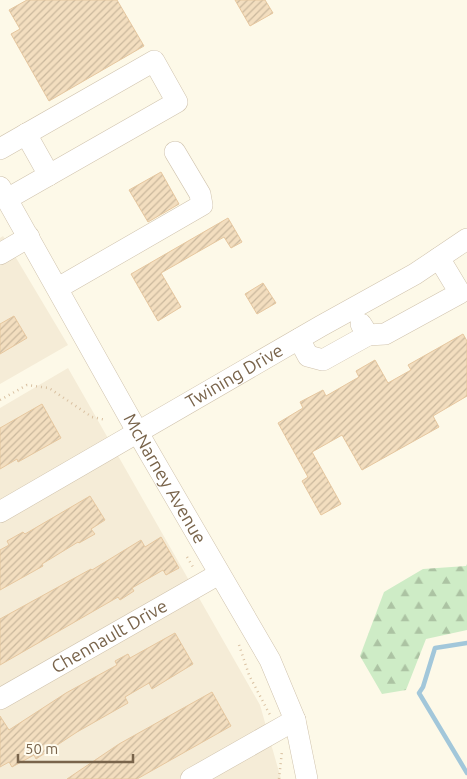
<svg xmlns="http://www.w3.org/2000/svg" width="467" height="779" viewBox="0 0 467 779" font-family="Ubuntu,sans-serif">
<defs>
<pattern id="forest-firs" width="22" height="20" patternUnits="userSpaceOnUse" patternTransform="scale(1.25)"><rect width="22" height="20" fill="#ceecc6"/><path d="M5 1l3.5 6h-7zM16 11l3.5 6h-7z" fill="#acc3a3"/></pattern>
<pattern id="building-hatch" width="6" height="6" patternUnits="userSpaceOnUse" patternTransform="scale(1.25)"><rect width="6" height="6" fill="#f3debf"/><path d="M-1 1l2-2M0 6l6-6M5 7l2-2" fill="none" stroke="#cab89d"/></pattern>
</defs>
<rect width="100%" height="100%" fill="#fdf9e8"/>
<path fill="#f5ecd7" d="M3 236 68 345 0 384V238Z
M68 368 260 705 281 779H0V408Z"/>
<path fill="url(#forest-firs)" d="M467 564V630L426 639 406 690 382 694 360 656 384 592 423 569 466 566Z"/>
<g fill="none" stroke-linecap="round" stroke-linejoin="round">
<path stroke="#a2c7da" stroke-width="4.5" d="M467 643 435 648 423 687 419 693 467 773"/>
</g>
<path fill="url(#building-hatch)" stroke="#e6c79f" d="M27 0H117L144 46 49 101 11 34 20 29 9 10Z
M235 0H265L273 13 250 26Z
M161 172 179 204 148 222 129 190Z
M228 218 242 242 231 248 224 237 161 273 181 307 158 321 131 274Z
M263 283 276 303 257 314 245 294Z
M14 316 27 338 0 354V324Z
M463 334 467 341V396L433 416 439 427 362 470 342 435 312 452 341 504 321 515 302 481 308 477 278 423 303 408 300 402 323 390 326 396 359 377 356 371 375 360 388 383 411 370 408 365Z
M42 404 61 438 18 462 17 459 0 469V428Z
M90 496 105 520 91 529 95 534 79 543 78 542 42 564 43 566 0 590V550L9 545 7 541 23 532 25 534Z
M161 537 179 568 166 575 163 570 132 588 134 591 120 600 118 597 0 665V619L91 569 92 570 141 540 145 547Z
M175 633 193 664 152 689 149 683 125 697 128 703 77 732 36 759 34 755 12 767 9 762 0 767V716L9 730 66 693 117 665 115 661 128 654 130 658Z
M212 692 231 726 137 779H67L119 744Z"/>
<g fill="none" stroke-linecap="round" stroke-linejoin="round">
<defs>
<g id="minor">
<path d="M26 134 49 175"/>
<path d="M0 149 154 61 177 102 7 199"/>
<path id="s1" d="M0 187 146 447 270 660 295 720 307 779"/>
<path d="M0 254 29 237"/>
<path d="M58 288 202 205 200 194 175 152"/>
<path d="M368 335 385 334 460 293 439 258"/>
<path d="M299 339 308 356 323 360 368 335 361 324"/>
<path id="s2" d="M0 512 321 326 415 274 467 239"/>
<path id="s3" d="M0 699 219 574"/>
<path d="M191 779 295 720"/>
</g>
</defs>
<use href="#minor" stroke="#d0c3ad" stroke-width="22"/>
<path stroke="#d9c1a2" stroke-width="2.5" stroke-dasharray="1 4" stroke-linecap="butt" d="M0 400 27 385 49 388 92 417 106 420
M187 557 193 567
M239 645 249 675 270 715
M279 779 282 751"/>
<use href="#minor" stroke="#fff" stroke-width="21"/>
</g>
<g text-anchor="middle" stroke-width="4.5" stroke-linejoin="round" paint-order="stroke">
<g font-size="18" fill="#79644b" stroke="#fffcef">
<text dy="6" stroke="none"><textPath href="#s2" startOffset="271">Twining Drive</textPath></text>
<text dy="6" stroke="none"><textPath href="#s1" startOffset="335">McNarney Avenue</textPath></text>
<text dy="6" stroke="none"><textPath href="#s3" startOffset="126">Chennault Drive</textPath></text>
</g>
</g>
<path d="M18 754v8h115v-8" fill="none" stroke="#79644b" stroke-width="2.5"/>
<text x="25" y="754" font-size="15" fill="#79644b" stroke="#fffcef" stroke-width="4" paint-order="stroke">50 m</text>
</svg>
